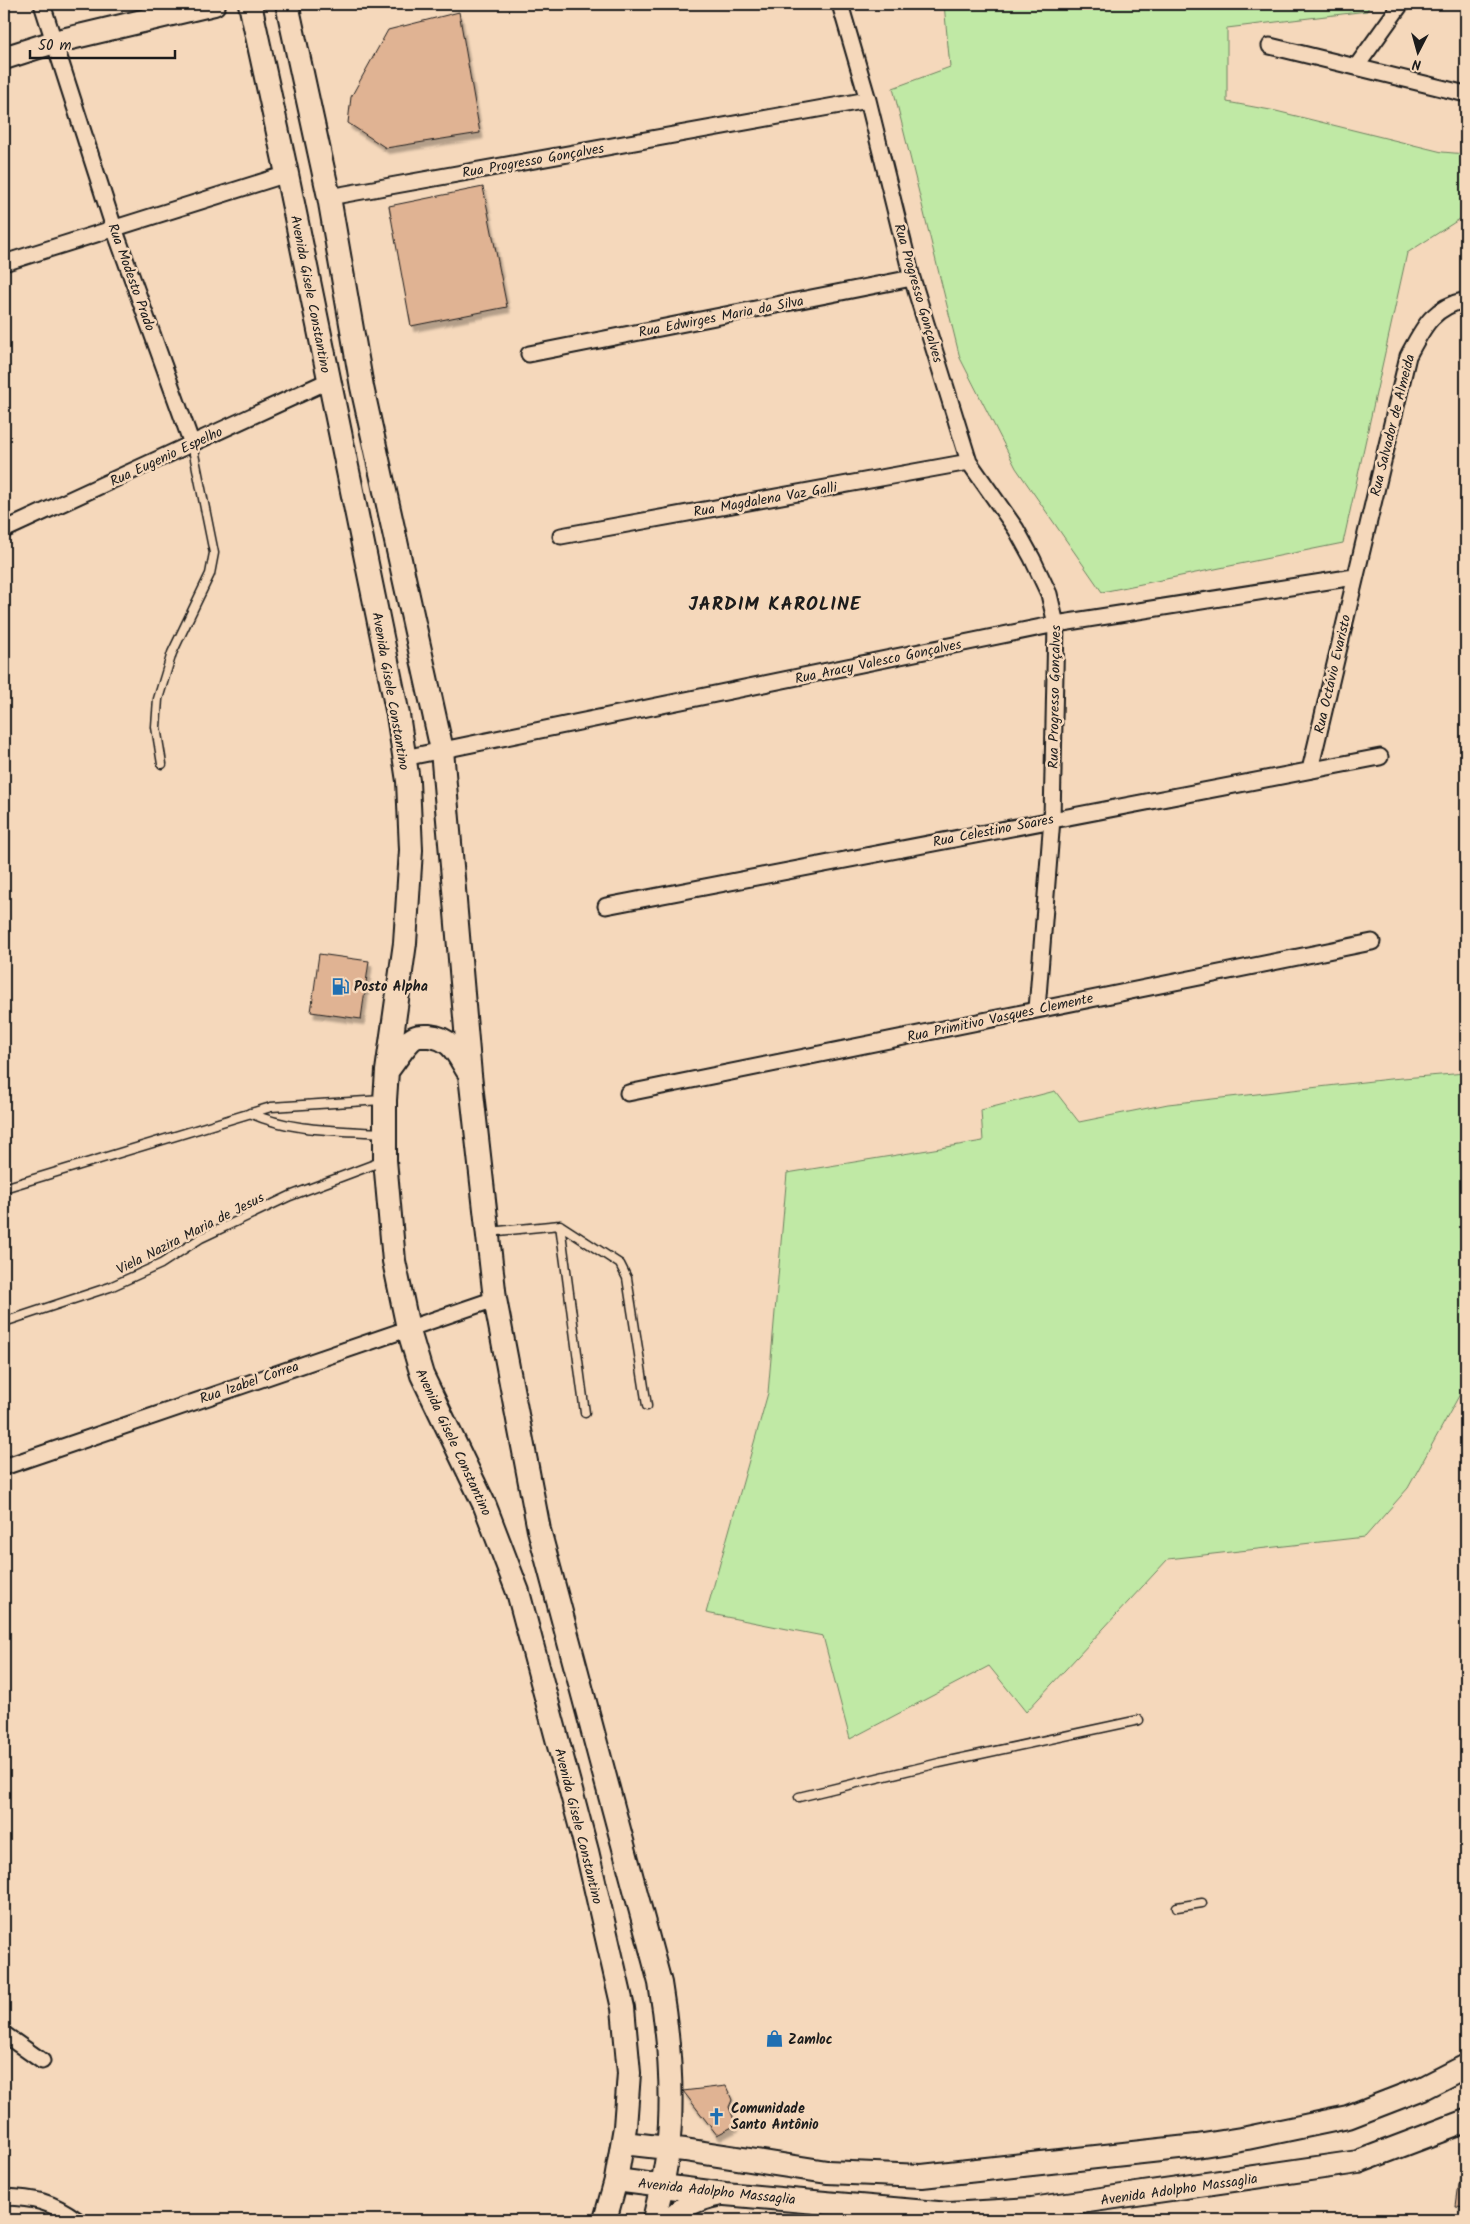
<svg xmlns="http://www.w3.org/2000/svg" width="1470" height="2224" viewBox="0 0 1470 2224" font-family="Kalam,sans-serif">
<defs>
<filter id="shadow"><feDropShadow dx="3" dy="5.5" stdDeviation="1" flood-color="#0004"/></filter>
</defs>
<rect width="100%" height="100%" fill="#f5d8bb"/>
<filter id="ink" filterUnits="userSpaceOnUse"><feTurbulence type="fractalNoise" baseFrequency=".02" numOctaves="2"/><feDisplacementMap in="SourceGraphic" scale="10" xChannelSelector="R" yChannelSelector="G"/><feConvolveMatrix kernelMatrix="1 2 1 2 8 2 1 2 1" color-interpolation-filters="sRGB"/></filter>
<g filter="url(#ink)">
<path fill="#c0e9a5" stroke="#6e8260" d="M944 4H1370L1367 11 1227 28V102L1276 111 1442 152 1466 154V215L1407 253 1343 543 1102 592 1016 468 960 358 893 88 950 67Z
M1466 1073V1390L1460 1394 1408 1488 1365 1537 1168 1559 1026 1712 989 1666 850 1739 823 1636 706 1613 768 1393 787 1173 983 1141 981 1110 1055 1091 1079 1122 1168 1104 1390 1079Z"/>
<path fill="#e0b393" stroke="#1c1c1c" filter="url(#shadow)" d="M459 12 480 133 386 148 348 123 351 97 388 30Z
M483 187 507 307 411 326 389 206Z
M319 954 369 961 361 1019 311 1012Z
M726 2086 732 2100 729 2107 736 2125 717 2135 683 2091Z
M1462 2162H1466V2207L1456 2206Z"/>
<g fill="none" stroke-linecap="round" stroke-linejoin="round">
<defs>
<path id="lane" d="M162 764 156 727 158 699 172 653 210 574 214 553 192 444
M250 1113C292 1132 339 1130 383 1133
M4 1188 271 1107 382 1100
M560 1225 585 1413
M489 1232 560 1225 620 1264 627 1278 647 1406
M4 1322 110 1287 161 1264 201 1238 290 1196 383 1161
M799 1797 939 1763 1139 1720
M1177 1907 1202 1903"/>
<path id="street" d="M42 4 114 228 192 444
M840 4 868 100 912 278 969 462 1016 529 1032 558 1049 594 1056 624 1052 819 1037 1009
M1270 46 1466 94
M1356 67 1401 4
M329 197 868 100
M4 263 287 174
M529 354 912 278
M4 530 328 381
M561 536 969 462
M404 758 1056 624 1354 577
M1310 770 1408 356C1423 328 1432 307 1466 300
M606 906 1380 757
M628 1093 1372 942
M4 1467 495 1299
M4 2034 42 2061
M4 2197C34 2198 51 2201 77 2220"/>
<path id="secondary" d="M250 4 287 174 398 715 408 781 411 850 405 943 387 1071 385 1100V1160L394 1261 408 1328 422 1375 485 1506 518 1592 587 1851 623 2008 629 2073 625 2127 616 2180 605 2220
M287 4 329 197 362 387 442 750 470 1075 495 1299 539 1530 660 1983C669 2037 674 2094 668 2148 666 2173 659 2197 654 2220
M4 58 54 42 214 4
M387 1071C395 1061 402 1049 411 1040 417 1035 422 1036 429 1036 451 1038 457 1053 467 1070
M623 2143 685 2150 827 2172 922 2176 1197 2146 1247 2138 1348 2117 1423 2088 1466 2066
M616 2180 725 2194 949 2214 1032 2209 1358 2162 1466 2121
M671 2220C684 2205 697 2199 717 2195"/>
</defs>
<use href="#lane" stroke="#1c1c1c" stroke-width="11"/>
<use href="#street" stroke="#1c1c1c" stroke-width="19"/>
<use href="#secondary" stroke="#1c1c1c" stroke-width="26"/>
<use href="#lane" stroke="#f5d8bb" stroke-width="8"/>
<use href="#street" stroke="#f5d8bb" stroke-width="15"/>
<use href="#secondary" stroke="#f5d8bb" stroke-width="22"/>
</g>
</g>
<defs>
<symbol id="fuel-bare" viewBox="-9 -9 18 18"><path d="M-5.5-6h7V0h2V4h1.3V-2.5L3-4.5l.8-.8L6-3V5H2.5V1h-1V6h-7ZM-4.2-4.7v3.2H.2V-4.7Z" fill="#1f6fb2" stroke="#f5d8bb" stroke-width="2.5" paint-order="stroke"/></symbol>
<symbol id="shop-bare" viewBox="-9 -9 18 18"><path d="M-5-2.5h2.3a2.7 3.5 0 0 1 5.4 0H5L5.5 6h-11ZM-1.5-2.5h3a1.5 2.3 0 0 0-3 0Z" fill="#1f6fb2" stroke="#f5d8bb" stroke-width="2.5" paint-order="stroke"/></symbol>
<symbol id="church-bare" viewBox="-9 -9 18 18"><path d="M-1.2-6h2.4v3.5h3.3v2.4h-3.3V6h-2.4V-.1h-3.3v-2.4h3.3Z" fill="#1f6fb2" stroke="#f5d8bb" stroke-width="2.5" paint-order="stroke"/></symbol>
</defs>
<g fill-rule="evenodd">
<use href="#fuel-bare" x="328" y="974" width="25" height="25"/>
<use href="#shop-bare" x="762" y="2026" width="25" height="25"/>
<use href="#church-bare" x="704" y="2104" width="25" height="25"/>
</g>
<g text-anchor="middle" stroke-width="5" stroke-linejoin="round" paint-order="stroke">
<g font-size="14" fill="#1c1c1c" stroke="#f5d8bb">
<text transform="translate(533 160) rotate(-10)" y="5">Rua Progresso Gonçalves</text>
<text transform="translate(132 277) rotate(70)" y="5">Rua Modesto Prado</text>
<text transform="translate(919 293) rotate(74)" y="5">Rua Progresso Gonçalves</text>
<text transform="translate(311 294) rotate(79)" y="5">Avenida Gisele Constantino</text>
<text transform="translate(721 316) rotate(-11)" y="5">Rua Edwirges Maria da Silva</text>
<text transform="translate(1392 425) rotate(-76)" y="5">Rua Salvador de Almeida</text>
<text transform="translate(166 456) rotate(-25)" y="5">Rua Eugenio Espelho</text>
<text transform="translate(765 499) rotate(-10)" y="5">Rua Magdalena Vaz Galli</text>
<text transform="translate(878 661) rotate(-12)" y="5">Rua Aracy Valesco Gonçalves</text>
<text transform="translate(1332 674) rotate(-77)" y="5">Rua Octávio Evaristo</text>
<text transform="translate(391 691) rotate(80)" y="5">Avenida Gisele Constantino</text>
<text transform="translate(1054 697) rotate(-89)" y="5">Rua Progresso Gonçalves</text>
<text transform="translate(993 830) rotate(-11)" y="5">Rua Celestino Soares</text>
<text transform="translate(1000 1017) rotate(-12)" y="5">Rua Primitivo Vasques Clemente</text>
<text transform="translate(190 1233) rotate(-27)" y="5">Viela Nazira Maria de Jesus</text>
<text transform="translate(249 1382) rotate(-19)" y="5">Rua Izabel Correa</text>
<text transform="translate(454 1442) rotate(65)" y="5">Avenida Gisele Constantino</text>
<text transform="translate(579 1826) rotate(76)" y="5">Avenida Gisele Constantino</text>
<text transform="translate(1179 2189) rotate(-8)" y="5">Avenida Adolpho Massaglia</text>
<text transform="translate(717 2191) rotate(6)" y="5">Avenida Adolpho Massaglia</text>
</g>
<g font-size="14" font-weight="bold" fill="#1c1c1c" stroke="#f5d8bb" text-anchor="start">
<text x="354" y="991">Posto Alpha</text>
<text x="788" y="2044">Zamloc</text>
<text x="731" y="2113">Comunidade<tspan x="731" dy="16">Santo Antônio</tspan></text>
</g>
<g font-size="19" font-weight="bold" letter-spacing="1" fill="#1c1c1c" stroke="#f5d8bb">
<text x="775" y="610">JARDIM KAROLINE</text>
</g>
</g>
<rect width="1470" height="2224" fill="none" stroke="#f5d8bb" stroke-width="20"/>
<rect x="10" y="10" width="1450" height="2204" fill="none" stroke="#1c1c1c" stroke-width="2" filter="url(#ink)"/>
<g transform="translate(1418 52) rotate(186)" stroke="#f5d8bb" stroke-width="4" paint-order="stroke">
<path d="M0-4L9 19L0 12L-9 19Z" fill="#1c1c1c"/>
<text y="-8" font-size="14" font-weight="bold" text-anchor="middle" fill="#1c1c1c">N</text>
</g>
<path d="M30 50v8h145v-8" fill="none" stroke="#1c1c1c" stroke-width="2.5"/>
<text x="38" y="50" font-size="15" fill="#1c1c1c" stroke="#f5d8bb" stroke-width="4" paint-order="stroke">50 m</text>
</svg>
